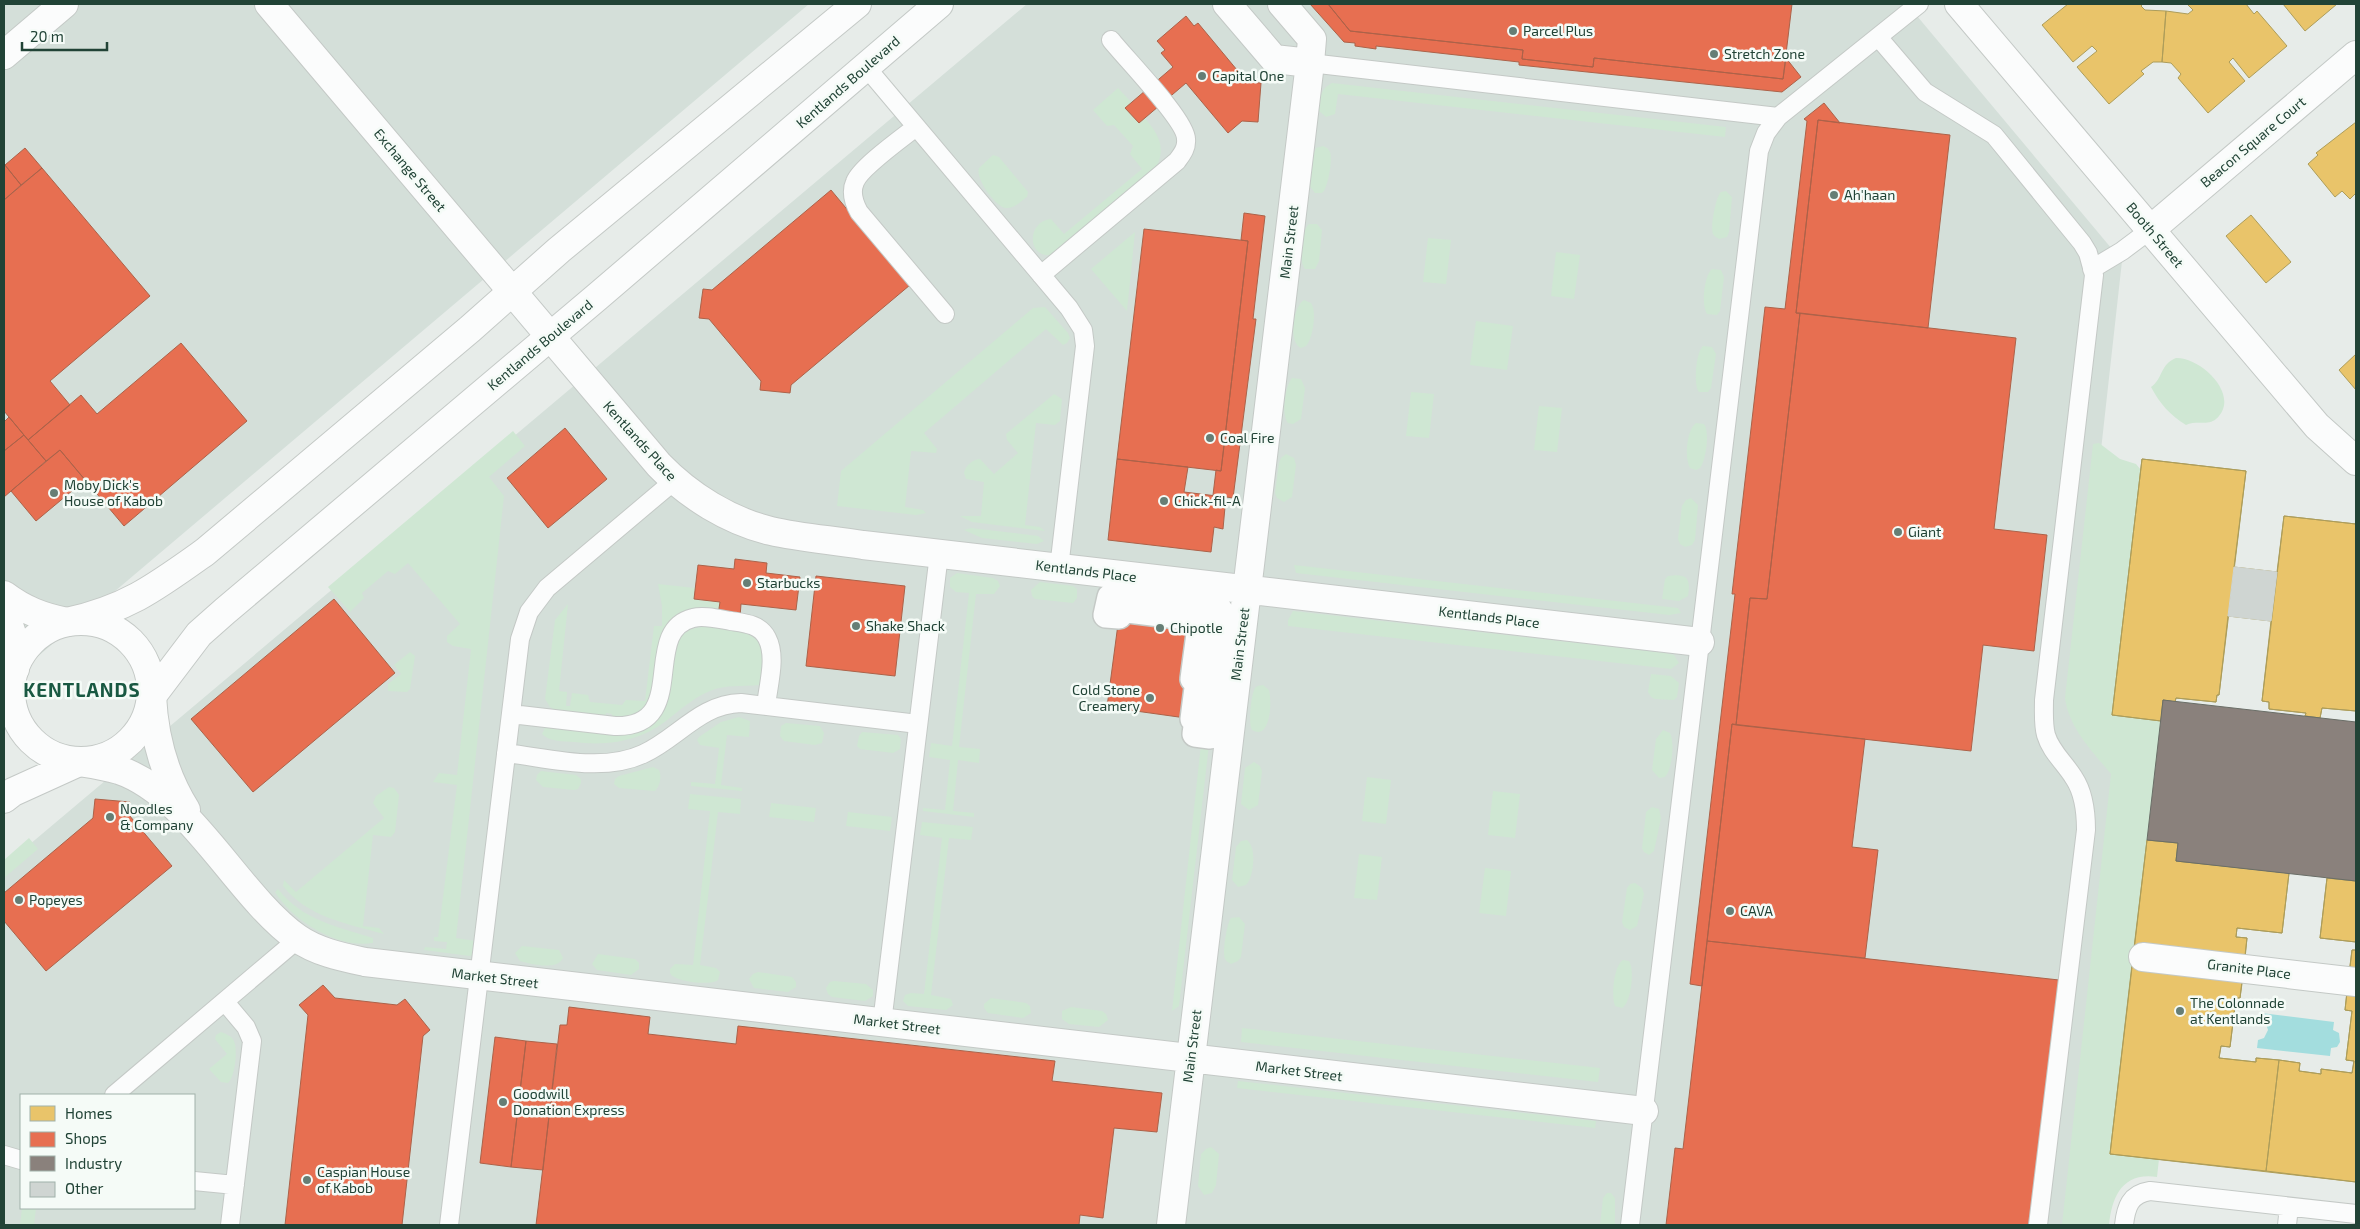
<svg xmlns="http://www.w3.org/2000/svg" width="2360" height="1229" viewBox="0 0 2360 1229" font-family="'Exo 2',sans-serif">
<rect width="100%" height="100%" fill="#e7ece9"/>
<path fill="#d4dfd9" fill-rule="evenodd" d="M4 4H809L4 685Z
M1027 4H1907L2122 261 2075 684 2122 758 2071 1225H4V866ZM21 1095H194V1208H21Z"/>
<path fill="#cfe7d3" d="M1332 83 1726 127 1725 137 1338 94 1335 114 1326 117 1319 111C1320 98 1320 89 1332 83Z
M1118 88 1131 102 1126 108 1139 123 1145 118C1158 134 1166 146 1157 166L1052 255C1026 258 1027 221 1051 219L1064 234 1142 169 1130 154 1133 146 1114 125 1107 126 1093 110Z
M1323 146C1327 148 1328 148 1330 152 1333 158 1328 189 1322 193H1315L1309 185 1313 155 1316 148Z
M993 155 999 157 1028 192 1027 197C1021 201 1014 209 1006 208 996 207 975 179 979 168Z
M1726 191 1732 197 1729 232 1727 237 1719 239C1716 237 1715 237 1713 234 1710 227 1716 196 1721 192Z
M1309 224H1317L1322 230 1319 261 1315 269H1305C1298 260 1301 231 1309 224Z
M1135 232 1127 311 1091 269Z
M1428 238 1451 240 1446 284 1423 282Z
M1556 252 1580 255 1574 299 1551 296Z
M1712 269 1721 270 1724 277 1720 311 1717 315 1707 314C1701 305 1704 276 1712 269Z
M1304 300 1311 303C1317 311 1313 339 1306 346L1301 348C1288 343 1293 306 1304 300Z
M1045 307 1068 333 1070 338 1067 343 1063 345 1046 329 924 433 937 449 936 453 911 451 905 507 923 510 926 513 916 515 837 506 841 471 1033 308Z
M1476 321 1513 326 1507 370 1470 365Z
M1703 346 1712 347 1716 354 1711 388 1708 392H1699C1693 385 1696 352 1703 346Z
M2176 358C2201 357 2242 396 2216 419 2208 426 2196 420 2186 425 2170 415 2160 404 2151 387 2163 379 2160 364 2176 358Z
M1292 378 1301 379 1305 388 1301 419 1293 424 1288 423C1281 415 1285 386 1292 378Z
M1411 392 1434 394 1429 438 1406 436Z
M1054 394 1062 399 1060 421 1055 425 1036 423 1025 525 1040 527 1045 531 972 522 960 516H981L984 482 966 479 964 473C965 466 973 459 980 459L994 474 1018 453 1007 440 1006 434Z
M1539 406 1562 408 1557 452 1534 450Z
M1696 423 1704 424C1710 432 1706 460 1700 468L1696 470 1690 468C1684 458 1687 429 1696 423Z
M513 431 525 446 489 477 504 496 456 938 475 941V954L470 956 424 950 425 947 446 949 447 942 434 941V937H438L457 785 433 782 439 773 457 775 471 649 453 646 447 642V636L460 624 408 563 395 574 388 571 362 593 364 598 350 612 328 587Z
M2099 443 2120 459 2136 464 2141 470 2112 715 2161 721 2110 1153 2159 1159 2157 1177C2122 1172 2112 1197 2109 1225H2062L2111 774C2092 751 2069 728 2065 698L2093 444Z
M1286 454 1294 458 1296 465 1292 497 1284 502 1277 498 1275 493 1279 463 1281 458Z
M1691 498 1698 505 1695 540 1692 545 1685 547 1680 544 1678 539 1682 506 1686 500Z
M971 528 1038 536 1044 541 1037 544 982 538 964 530Z
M1294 565 1678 608 1681 613 1669 615 1296 573Z
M957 573 993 578 998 581 1000 586 994 594H976L959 747 980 749 979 763 958 760 953 811 974 813V817L923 811V808L945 810 950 760 929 757 931 743 952 746 969 593 956 592 950 587V578Z
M1668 576C1687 573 1691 578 1688 596L1679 601 1662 599 1665 579Z
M1040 582 1073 586 1077 589V598L1073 603 1035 599 1032 596 1031 590Z
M658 584 695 588 694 599 720 602 719 609 700 607 678 617 647 707 630 717H612V714L606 713 605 717 557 711 550 707 545 699 555 620 568 604 559 691 567 692 566 706H570L572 693 588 695 590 702 622 705 626 700 645 701 654 626H662V606Z
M1293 611 1666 653 1674 655 1679 663 1671 669 1288 626V620Z
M706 626C725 626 757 628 763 651 766 660 763 673 762 683L759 685C743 687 726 684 710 691 693 698 680 710 666 721 638 742 608 746 574 742 564 741 549 742 542 734L546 726 640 729 681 635 691 629Z
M410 652 415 656 410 689 407 692 388 691V684L401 674 394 665Z
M1651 674 1671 676 1679 683 1677 697 1674 700 1655 699 1651 697 1648 692Z
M1263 685 1269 690C1272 701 1271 741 1252 730 1248 724 1251 694 1255 688 1258 685 1259 686 1263 685Z
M739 717 750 721 749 737 727 735 721 785 742 788V791L691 786V782L715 784 719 748 700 745 697 740 699 737 721 722Z
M786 723 820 726 824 733 822 743 815 745 784 741 780 736 781 726Z
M1663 730 1670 733C1675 742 1672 770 1665 777L1659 778 1652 770 1656 739Z
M862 732 898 735 901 739 900 749 893 753 860 749 857 746 859 736Z
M1202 735 1210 736 1179 1006 1172 1011Z
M1254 762 1260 766 1262 771 1258 805 1249 810 1241 804 1245 768Z
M653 767 659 770C662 776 660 786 655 791L619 788 614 784 615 779 619 776Z
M541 771 576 775 581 779V783L578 789 574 790 543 787 536 780 537 775Z
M1367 777 1391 780 1386 824 1362 821Z
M389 787 394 788 399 795 395 832 391 837 373 835 363 926 379 928 384 934C348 924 307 917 283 886L284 880 296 892 384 818 373 803 376 796Z
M1493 791 1520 794 1515 838 1488 835Z
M690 794 741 799 740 814 718 812 700 965 716 968 720 972 718 980C711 986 674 982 670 973V969L675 964 693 965 710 811 688 809Z
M771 803 816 808 814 822 769 817Z
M1652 807 1659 809 1661 818 1654 851 1649 855 1644 852 1642 848 1646 812Z
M848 812 892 817 890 831 846 826Z
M922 822 973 827 971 840 949 838 931 995 951 999 953 1005 946 1010 908 1006 903 1001 905 995 911 993 924 994 942 838 920 835Z
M29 838 38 849 4 878V860Z
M1247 840C1257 847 1254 877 1246 885L1238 887 1232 880 1236 847 1241 841Z
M1359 854 1382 857 1377 900 1354 898Z
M1485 868 1511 871 1506 916 1479 913Z
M1635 883 1642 888 1644 894 1637 926 1630 930 1624 927 1622 922 1627 888 1630 884Z
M278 889C302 920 338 927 373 938V943C338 949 293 921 275 892Z
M1239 917 1245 924 1241 957 1238 961 1231 964C1228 962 1227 962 1225 959 1222 953 1227 923 1231 918Z
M522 946 559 950 563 958C557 971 531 964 520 961L515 953Z
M598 954 635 959 639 963V969L631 975 597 970 592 964Z
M1623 960 1629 961C1635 970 1631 1003 1622 1008L1615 1006C1611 996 1614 965 1623 960Z
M758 972 792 977 796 982V987L788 992 754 988 749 979 753 974Z
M834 981 866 984 873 990V996L865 1001 832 997 828 994 826 988 830 982Z
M991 998 1026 1003 1030 1006 1031 1013 1023 1018 988 1013 984 1008V1004Z
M1071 1007 1102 1011 1106 1014 1108 1020 1099 1027 1069 1024 1062 1019V1011Z
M1242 1028 1600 1068 1598 1082 1241 1042Z
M221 1032C226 1034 232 1036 234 1041 238 1050 235 1077 228 1083L221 1082 209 1069 227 1054 215 1039 216 1035Z
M1238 1081 1596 1121 1595 1128 1237 1088Z
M1211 1147 1219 1154 1216 1185 1212 1193 1204 1195 1198 1186 1201 1154 1206 1149Z
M1607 1193H1611L1615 1198V1225H1600L1603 1198Z
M22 1208H36L34 1225H20Z"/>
<path fill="#a3ddde" d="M2261 1013 2334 1022 2333 1030 2339 1033 2340 1042 2337 1047 2331 1048 2330 1056 2257 1048 2258 1040 2264 1038 2268 1030 2266 1024 2260 1020Z"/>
<path fill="#e9c46a" stroke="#ad9d5a" d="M2068 4H2143L2141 6 2145 10 2166 11 2162 62H2153L2141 71 2144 74 2109 104 2077 67 2097 51 2092 46 2073 62 2042 25Z
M2187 4H2246L2254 14 2257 11 2287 46 2249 78 2233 58 2229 62 2245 81 2208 113 2178 78 2181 74 2171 63 2162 62 2166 11 2188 14 2193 10Z
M2283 4H2337L2305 31Z
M2356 122V193L2350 199 2342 191 2335 197 2308 164 2318 155 2316 153Z
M2251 215 2291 262 2266 283 2226 236Z
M2356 354V390L2339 370Z
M2142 459 2246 471 2234 567 2277 572 2284 516 2356 524V711L2322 708 2320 718 2305 716 2306 713 2269 709V702L2262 701 2271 621 2228 616 2219 695H2217L2216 702 2176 698 2175 702 2163 700 2161 721 2112 715Z
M2142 459 2246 471 2219 695H2217L2216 702 2176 698 2175 702 2163 700 2161 721 2112 715Z
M2284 516 2356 524V711L2322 708 2320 718 2305 716 2306 713 2269 709V702L2262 701Z
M2147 840 2178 843 2176 861 2289 873 2282 933 2237 928 2236 937 2247 938 2240 998H2236L2230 1047 2221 1046 2219 1058 2256 1062V1058L2279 1060 2300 1063 2299 1071 2321 1074V1069L2352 1073 2354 1061 2346 1060 2352 1011 2345 1010 2352 950H2356V1182L2110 1154Z
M2147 840 2178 843 2176 861 2289 873 2282 933 2237 928 2236 937 2247 938 2244 969 2133 956Z
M2327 878 2356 881V942L2320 938Z
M2327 878 2356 881V942L2320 938Z
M2352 950H2356V982L2348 981Z
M2133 956 2244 969 2240 998H2236L2230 1047 2221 1046 2219 1058 2256 1062V1058L2279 1060 2266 1171 2110 1154Z
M2348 981 2356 982V1182L2266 1171 2279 1060 2300 1063 2299 1071 2321 1074V1069L2352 1073 2354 1061 2346 1060 2352 1011 2345 1010Z"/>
<path fill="#e76f51" stroke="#ac6249" d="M1310 4H1328L1350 31 1523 50 1522 59 1593 67 1594 58 1783 79 1786 58 1801 77 1782 92 1519 65V62L1376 46V49L1355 46V43L1344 42Z
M1328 4H1792L1783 79 1594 58 1593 67 1522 59 1523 50 1350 31Z
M1186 16 1194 26 1198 23 1247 82 1261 83 1258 122 1242 121 1228 133 1186 83 1139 123 1125 108 1173 67 1161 53 1165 50 1157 41Z
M1824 103 1840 123 1818 120 1796 313H1800L1767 599 1750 598 1736 725 1732 724 1702 986 1690 984 1735 594H1732L1765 307 1785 309 1807 121 1804 119Z
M1818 120 1950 135 1928 328 1796 313Z
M25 148 42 168 21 185 5 165Z
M4 164 21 185 4 200Z
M42 168 150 296 50 381 70 405 28 440 4 411V200Z
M831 190 910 285 791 385 790 393 760 390 761 381 709 319 699 318 703 289 712 290Z
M1244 213 1265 216 1253 319H1256L1233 498 1213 495 1216 470 1221 471 1248 241 1241 240Z
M1144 229 1248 241 1221 471 1117 459Z
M1800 313 2016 338 1994 529 2047 535 2034 651 1983 645 1971 751 1736 725 1750 598 1767 599Z
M181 343 247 421 124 526 60 450 46 461 28 440 81 395 97 414Z
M9 417 24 435 4 451V422Z
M565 428 607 479 548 528 507 478Z
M24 435 46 461 4 497V451Z
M60 450 85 480 36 521 11 491Z
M1117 459 1188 467 1184 492 1217 496 1216 506 1225 507 1223 529 1214 527 1211 552 1108 540Z
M735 559 767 563 766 573 800 577 796 610 741 604 740 617 718 615 720 602 694 599 698 565 734 569Z
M816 576 905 586 895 676 806 666Z
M334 599 395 673 253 792 191 719Z
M1120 609 1201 619 1193 719 1107 707Z
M1732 724 1865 739 1852 847 1878 850 1865 958 1707 941Z
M95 799 130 802 129 815 172 866 46 971 4 921V893L93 818Z
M1707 941 2059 980 2031 1225H1666L1675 1148 1683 1149Z
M323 985 335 998 397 1005 405 999 430 1030 423 1036 402 1225H285L308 1015 299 1005Z
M569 1007 650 1017 648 1034 736 1044 738 1026 1055 1061 1052 1081 1162 1093 1157 1132 1114 1128 1103 1218 1080 1215 1079 1225H536L560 1025H567Z
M495 1037 526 1041 511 1167 480 1163Z
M526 1041 557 1044 543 1170 511 1167Z"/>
<path fill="#8a817c" stroke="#6a6e67" d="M2163 700 2356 722V881L2176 861 2178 843 2147 840Z"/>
<path fill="#cfd5d2" stroke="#cfd5d2" d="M2234 567 2277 572 2271 621 2228 616Z"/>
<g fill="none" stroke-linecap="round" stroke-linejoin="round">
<defs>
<path id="service" d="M1878 37 1925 92 1994 135 2082 243 2088 253 2094 275 2044 700C2044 712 2043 724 2046 735 2051 752 2065 763 2074 778 2084 793 2086 812 2086 830L2038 1225
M1310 63 1778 117
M866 67 1069 308 1083 330 1085 346 1059 568
M916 127C902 138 860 168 855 182 850 193 854 203 859 212L945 314
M2092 269 2122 251 2150 230
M1041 275 1177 161C1182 154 1187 148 1186 139 1186 120 1125 58 1111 40
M511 714 615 726C692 728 639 631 693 618 704 615 719 619 731 621 744 623 760 624 767 638 777 657 768 685 766 706
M506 753C549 758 602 773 643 754 678 738 700 704 741 703L918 724
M225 1002 246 1027 252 1041 230 1225
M882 1023 939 554
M114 1095 298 939
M4 1155 21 1160
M194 1181 235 1185
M449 1225 520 639 529 612 547 588 674 481
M1630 1225 1759 151 1766 133 1778 117 1919 4
M2124 1225C2126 1207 2130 1194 2150 1191L2356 1214
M2287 1225 2289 1207"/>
<path id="pedestrian" d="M1121 593 1207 602C1219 605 1223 611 1223 623L1210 736 1195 734 1197 719H1193L1198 680 1193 679 1201 619 1120 609 1119 616 1106 615 1110 597Z"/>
<path id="minor" d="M269 4 659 465C689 496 729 521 771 531 801 538 833 540 863 545L1700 642
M1227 4 1274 59 1310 63
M4 55 64 4
M2150 230 2356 55
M4 595C24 610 42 617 67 622
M4 610 14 640 15 669
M152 696C154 737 164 775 186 810
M79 762C92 764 106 766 119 770 190 794 237 895 297 938 317 952 342 957 365 962L1644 1111
M2143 957 2356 982
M1171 1225 1310 63 1312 39 1282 4"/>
<path id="tertiary" d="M1959 4 2317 426 2356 461
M11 691a70 70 0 1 1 140 0a70 70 0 1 1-140 0Z
M67 622C127 609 156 587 205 552L470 329 559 250 857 4
M152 696 199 634 225 611 597 297 939 4
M4 799 13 792 79 762"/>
</defs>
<use href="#service" stroke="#c4c9c6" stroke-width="20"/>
<use href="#pedestrian" stroke="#c4c9c6" stroke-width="28"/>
<use href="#minor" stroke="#c4c9c6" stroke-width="30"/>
<use href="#tertiary" stroke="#c4c9c6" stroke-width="30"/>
<use href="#service" stroke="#fbfcfc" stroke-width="18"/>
<use href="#pedestrian" stroke="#fbfcfc" stroke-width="25"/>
<use href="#minor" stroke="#fbfcfc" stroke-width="28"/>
<use href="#tertiary" stroke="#fbfcfc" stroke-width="28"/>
</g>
<g fill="#667e75" stroke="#f5fbf7" stroke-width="2">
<circle cx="1513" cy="31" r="5"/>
<circle cx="1714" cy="54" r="5"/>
<circle cx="1202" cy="76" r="5"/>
<circle cx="1834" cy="195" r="5"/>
<circle cx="1210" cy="438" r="5"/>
<circle cx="54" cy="493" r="5"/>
<circle cx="1164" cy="501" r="5"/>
<circle cx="1898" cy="532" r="5"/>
<circle cx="747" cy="583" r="5"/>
<circle cx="856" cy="626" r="5"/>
<circle cx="1160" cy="628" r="5"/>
<circle cx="1150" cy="698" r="5"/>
<circle cx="110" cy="817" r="5"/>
<circle cx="19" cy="900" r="5"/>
<circle cx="1730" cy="911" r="5"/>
<circle cx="2180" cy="1011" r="5"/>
<circle cx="503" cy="1102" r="5"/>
<circle cx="307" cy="1180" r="5"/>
</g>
<g text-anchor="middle" stroke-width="5" stroke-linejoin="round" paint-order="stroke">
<g font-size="14" fill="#214336" stroke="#f5fbf7" text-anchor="start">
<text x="1523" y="36">Parcel Plus</text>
<text x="1724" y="59">Stretch Zone</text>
<text x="1212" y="81">Capital One</text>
<text x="1844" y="200">Ah'haan</text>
<text x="1220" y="443">Coal Fire</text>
<text x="64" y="490">Moby Dick's<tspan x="64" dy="16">House of Kabob</tspan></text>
<text x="1174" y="506">Chick-fil-A</text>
<text x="1908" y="537">Giant</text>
<text x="757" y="588">Starbucks</text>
<text x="866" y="631">Shake Shack</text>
<text x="1170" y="633">Chipotle</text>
<text x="1140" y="695" text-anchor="end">Cold Stone<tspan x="1140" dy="16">Creamery</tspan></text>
<text x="120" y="814">Noodles<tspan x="120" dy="16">&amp; Company</tspan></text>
<text x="29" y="905">Popeyes</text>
<text x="1740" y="916">CAVA</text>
<text x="2190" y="1008">The Colonnade<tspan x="2190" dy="16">at Kentlands</tspan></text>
<text x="513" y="1099">Goodwill<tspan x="513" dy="16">Donation Express</tspan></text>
<text x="317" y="1177">Caspian House<tspan x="317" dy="16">of Kabob</tspan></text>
</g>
<g font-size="14" fill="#214336" stroke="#f5fbf7">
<text transform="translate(848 82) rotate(-41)" y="5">Kentlands Boulevard</text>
<text transform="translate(2253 142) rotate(-40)" y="5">Beacon Square Court</text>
<text transform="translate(410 170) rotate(50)" y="5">Exchange Street</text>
<text transform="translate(2155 235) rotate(50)" y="5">Booth Street</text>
<text transform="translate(1289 242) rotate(-83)" y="5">Main Street</text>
<text transform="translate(540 345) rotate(-40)" y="5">Kentlands Boulevard</text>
<text transform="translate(640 441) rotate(48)" y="5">Kentlands Place</text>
<text transform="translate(1086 571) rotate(7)" y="5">Kentlands Place</text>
<text transform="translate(1489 617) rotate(7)" y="5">Kentlands Place</text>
<text transform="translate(1240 644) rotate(-83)" y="5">Main Street</text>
<text transform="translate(2249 969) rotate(7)" y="5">Granite Place</text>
<text transform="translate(495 978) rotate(7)" y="5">Market Street</text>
<text transform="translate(897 1024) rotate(7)" y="5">Market Street</text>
<text transform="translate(1192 1046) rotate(-83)" y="5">Main Street</text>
<text transform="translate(1299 1071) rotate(7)" y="5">Market Street</text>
</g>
<g font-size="19" font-weight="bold" letter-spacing="1" fill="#195942" stroke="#f5fbf7">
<text x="82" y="697">KENTLANDS</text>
</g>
</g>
<rect width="2360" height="1229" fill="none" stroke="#214336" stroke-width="10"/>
<rect x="20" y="1094" width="175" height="115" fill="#f5fbf7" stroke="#a0b1aa"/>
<rect x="30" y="1106" width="25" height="15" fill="#e9c46a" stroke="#a0b1aa"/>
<text x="65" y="1119" font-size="15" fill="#214336">Homes</text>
<rect x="30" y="1132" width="25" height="15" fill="#e76f51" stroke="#a0b1aa"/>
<text x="65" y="1144" font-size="15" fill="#214336">Shops</text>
<rect x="30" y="1156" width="25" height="15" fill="#8a817c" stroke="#a0b1aa"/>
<text x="65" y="1169" font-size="15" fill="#214336">Industry</text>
<rect x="30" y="1182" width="25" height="15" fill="#cfd5d2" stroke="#a0b1aa"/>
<text x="65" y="1194" font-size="15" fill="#214336">Other</text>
<path d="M22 42v8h85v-8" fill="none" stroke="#214336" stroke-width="2.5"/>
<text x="30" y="42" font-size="15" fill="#214336" stroke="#f5fbf7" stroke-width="4" paint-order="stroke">20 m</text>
</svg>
